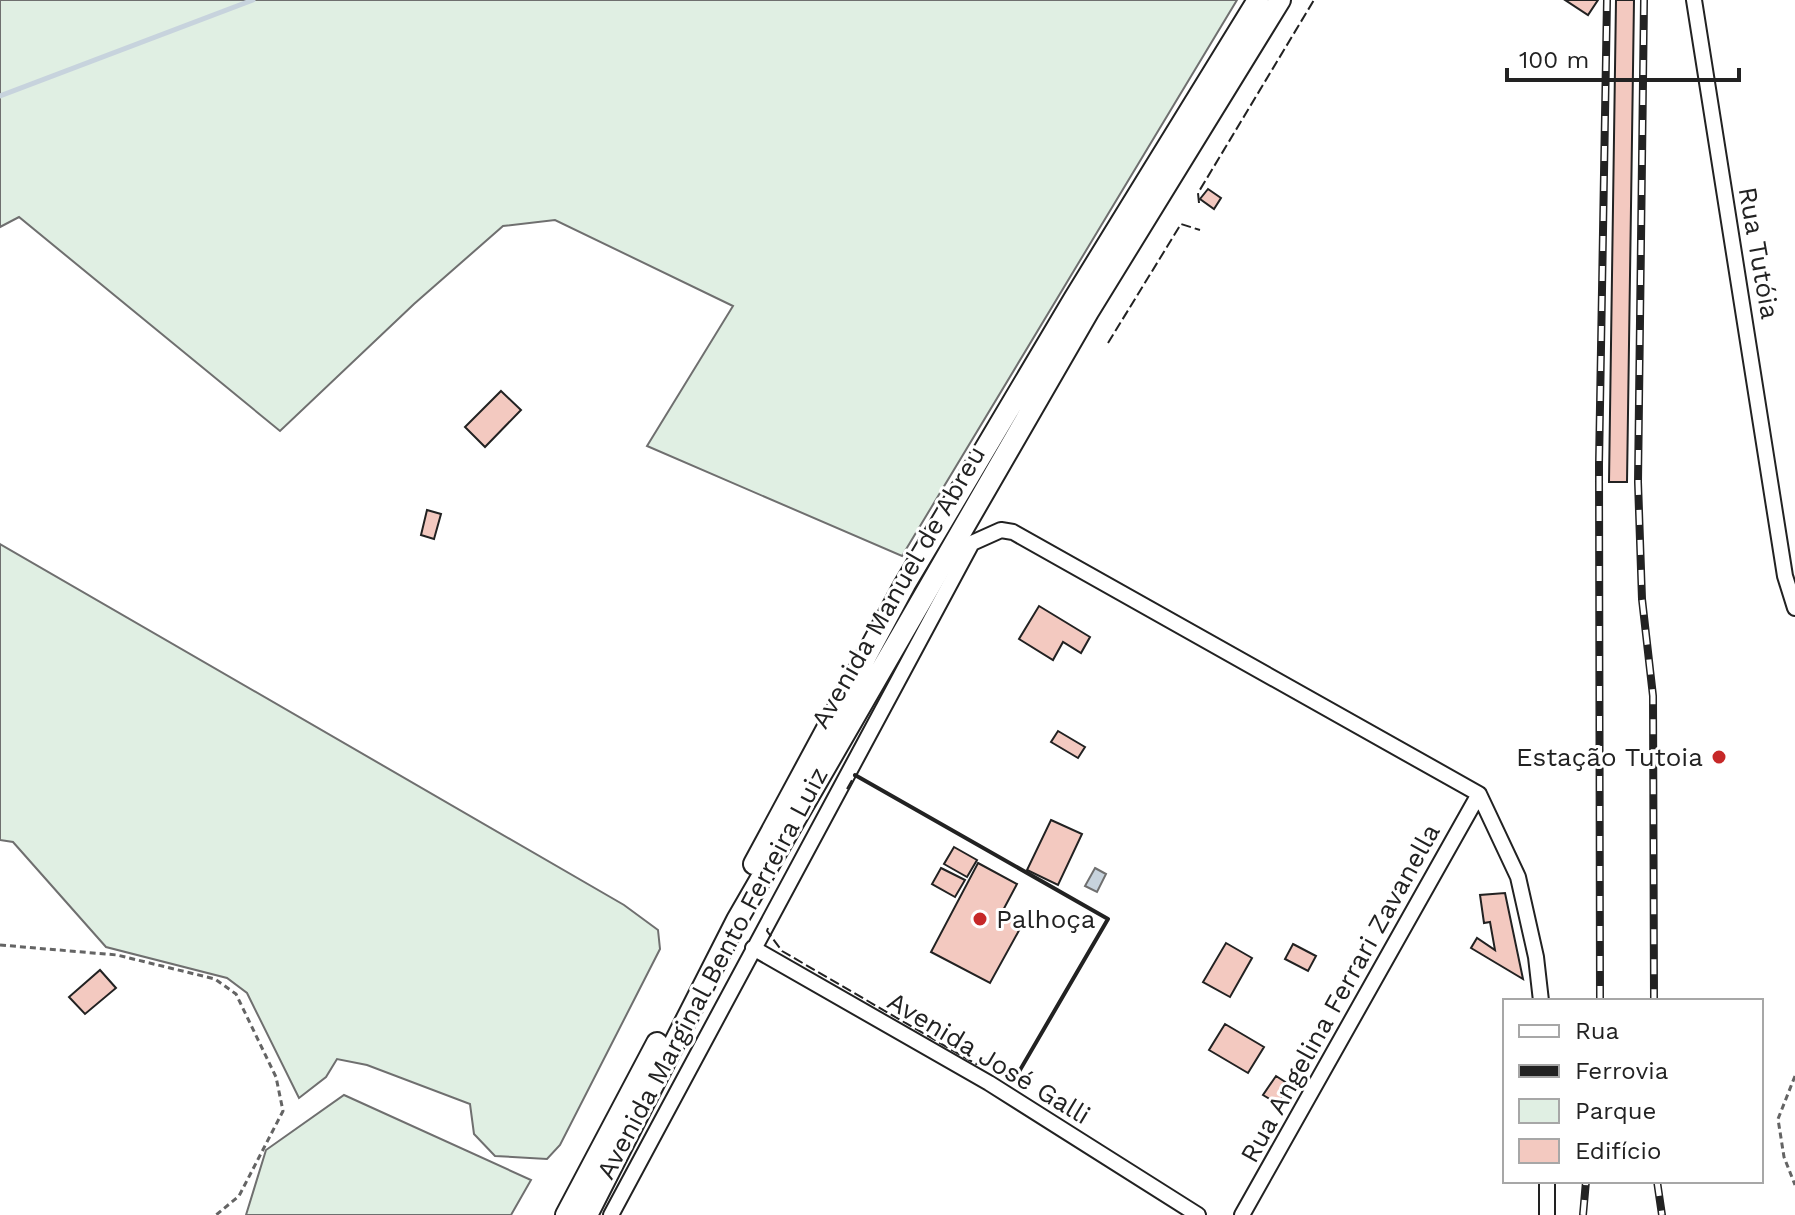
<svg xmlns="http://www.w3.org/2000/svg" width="1795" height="1215" viewBox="0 0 1795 1215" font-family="'Work Sans',sans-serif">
<rect width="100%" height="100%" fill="#fff"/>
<path fill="#e0efe3" stroke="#6f6f6f" stroke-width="2" d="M0 0H1237L902 556 647 446 733 306 555 220 503 226 414 304 280 431 19 217 0 227Z
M0 544 624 905 658 930 660 949 560 1145 547 1159 495 1156 474 1134 470 1104 367 1065 337 1059 326 1077 299 1098 247 993 227 978 106 947 13 842 0 840Z
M344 1095 531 1180 511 1215H246L266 1150Z"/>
<path fill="#c7d3dd" stroke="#6f6f6f" stroke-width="2" d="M1095 868 1106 874 1097 892 1085 886Z"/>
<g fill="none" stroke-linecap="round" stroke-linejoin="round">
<path stroke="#c7d3dd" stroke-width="5" d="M0 96 253 0"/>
</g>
<path fill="#f3c9c0" stroke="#222" stroke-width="2" d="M1565 0H1598L1588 15Z
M1616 0H1634L1627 482H1609Z
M1208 189 1221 198 1214 209 1200 199Z
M501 391 521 410 485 447 465 427Z
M427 510 441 514 434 539 421 535Z
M1039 606 1090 637 1081 653 1063 642 1053 660 1019 639Z
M1058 731 1085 747 1078 758 1051 742Z
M1051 820 1082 834 1058 885 1027 870Z
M954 847 977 860 967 877 944 864Z
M978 863 1017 884 1001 914 1022 925 990 983 931 952Z
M941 868 965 880 955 897 932 884Z
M1505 893 1523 979 1471 948 1477 938 1495 950 1490 922 1484 923 1480 895Z
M1226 943 1252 958 1230 997 1203 982Z
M1293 944 1316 956 1308 971 1285 959Z
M100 970 116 988 85 1014 69 997Z
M1225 1024 1264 1047 1248 1073 1209 1050Z
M1276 1076 1290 1085 1278 1104 1263 1095Z"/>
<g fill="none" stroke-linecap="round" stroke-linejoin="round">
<defs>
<path id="minor" d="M1694 0 1785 576 1795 608
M1479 794 1518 877 1536 957 1541 1001
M753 948 989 1083 1198 1215
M1547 1181V1215
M611 1215 972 543 1001 530 1013 532 1479 794
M1242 1215 1479 794"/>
<path id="secondary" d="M754 864 905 584 1074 299 1258 0
M566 1215 657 1043
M587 1215 737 920 1088 312 1280 0"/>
</defs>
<use href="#minor" stroke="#222" stroke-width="18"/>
<use href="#secondary" stroke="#222" stroke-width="24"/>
<path stroke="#646464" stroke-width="3" stroke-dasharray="6 4" stroke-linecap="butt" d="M0 945 117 955 215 979 236 994 276 1077 283 1111 239 1196 216 1215
M1795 1076 1778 1119 1784 1157 1795 1185"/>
<use href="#minor" stroke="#fff" stroke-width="14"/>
<use href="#secondary" stroke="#fff" stroke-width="20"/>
<defs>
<path id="rail" d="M1644 0 1638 482 1642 599 1653 696 1654 1001
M1600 1001 1599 464 1607 0
M1657 1181 1662 1215
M1583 1215 1586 1181"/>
</defs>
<use href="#rail" stroke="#222" stroke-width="8"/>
<use href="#rail" stroke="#fff" stroke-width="5" stroke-dasharray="15" stroke-linecap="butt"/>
<path stroke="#222" stroke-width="2" stroke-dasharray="10 4" stroke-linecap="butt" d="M1199 203 1198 193 1314 0
M1108 343 1181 224 1200 230
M847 789 855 775
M768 928 767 931 782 951 976 1064 987 1059"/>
<path stroke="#222" stroke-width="4" d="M855 775 1108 919 1013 1082"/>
</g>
<g fill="#c62828" stroke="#fff" stroke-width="3">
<circle cx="1719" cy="757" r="8"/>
<circle cx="980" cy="919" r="8"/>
</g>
<g text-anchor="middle" stroke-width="6" stroke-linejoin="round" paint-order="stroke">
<g font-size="26" fill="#222" stroke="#fff">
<text transform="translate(1759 253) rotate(80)" y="9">Rua Tutóia</text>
<text transform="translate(898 587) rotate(-60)" y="9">Avenida Manuel de Abreu</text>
<text transform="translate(712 973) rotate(-62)" y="9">Avenida Marginal Bento Ferreira Luiz</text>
<text transform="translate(1340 993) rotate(-61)" y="9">Rua Angelina Ferrari Zavanella</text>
<text transform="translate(989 1058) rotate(31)" y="9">Avenida José Galli</text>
</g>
<g font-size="26" fill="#222" stroke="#fff" text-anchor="end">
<text x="1703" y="766">Estação Tutoia</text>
<text x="996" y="928" text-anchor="start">Palhoça</text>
</g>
</g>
<rect x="1503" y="999" width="260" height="184" fill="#ffffff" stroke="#a7a7a7" stroke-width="2"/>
<rect x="1519" y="1025" width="40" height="12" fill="#ffffff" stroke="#a7a7a7" stroke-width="2"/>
<text x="1575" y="1039" font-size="24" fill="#222222">Rua</text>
<rect x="1519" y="1065" width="40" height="12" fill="#222222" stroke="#a7a7a7" stroke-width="2"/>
<text x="1575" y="1079" font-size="24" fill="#222222">Ferrovia</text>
<rect x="1519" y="1099" width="40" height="24" fill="#e0efe3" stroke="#a7a7a7" stroke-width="2"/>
<text x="1575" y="1119" font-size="24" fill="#222222">Parque</text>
<rect x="1519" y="1139" width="40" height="24" fill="#f3c9c0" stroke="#a7a7a7" stroke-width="2"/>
<text x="1575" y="1159" font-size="24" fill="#222222">Edifício</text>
<path d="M1507 68v12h232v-12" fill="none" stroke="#222222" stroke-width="4"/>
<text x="1519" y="68" font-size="24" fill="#222222" stroke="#ffffff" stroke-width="6" paint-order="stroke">100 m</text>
</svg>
